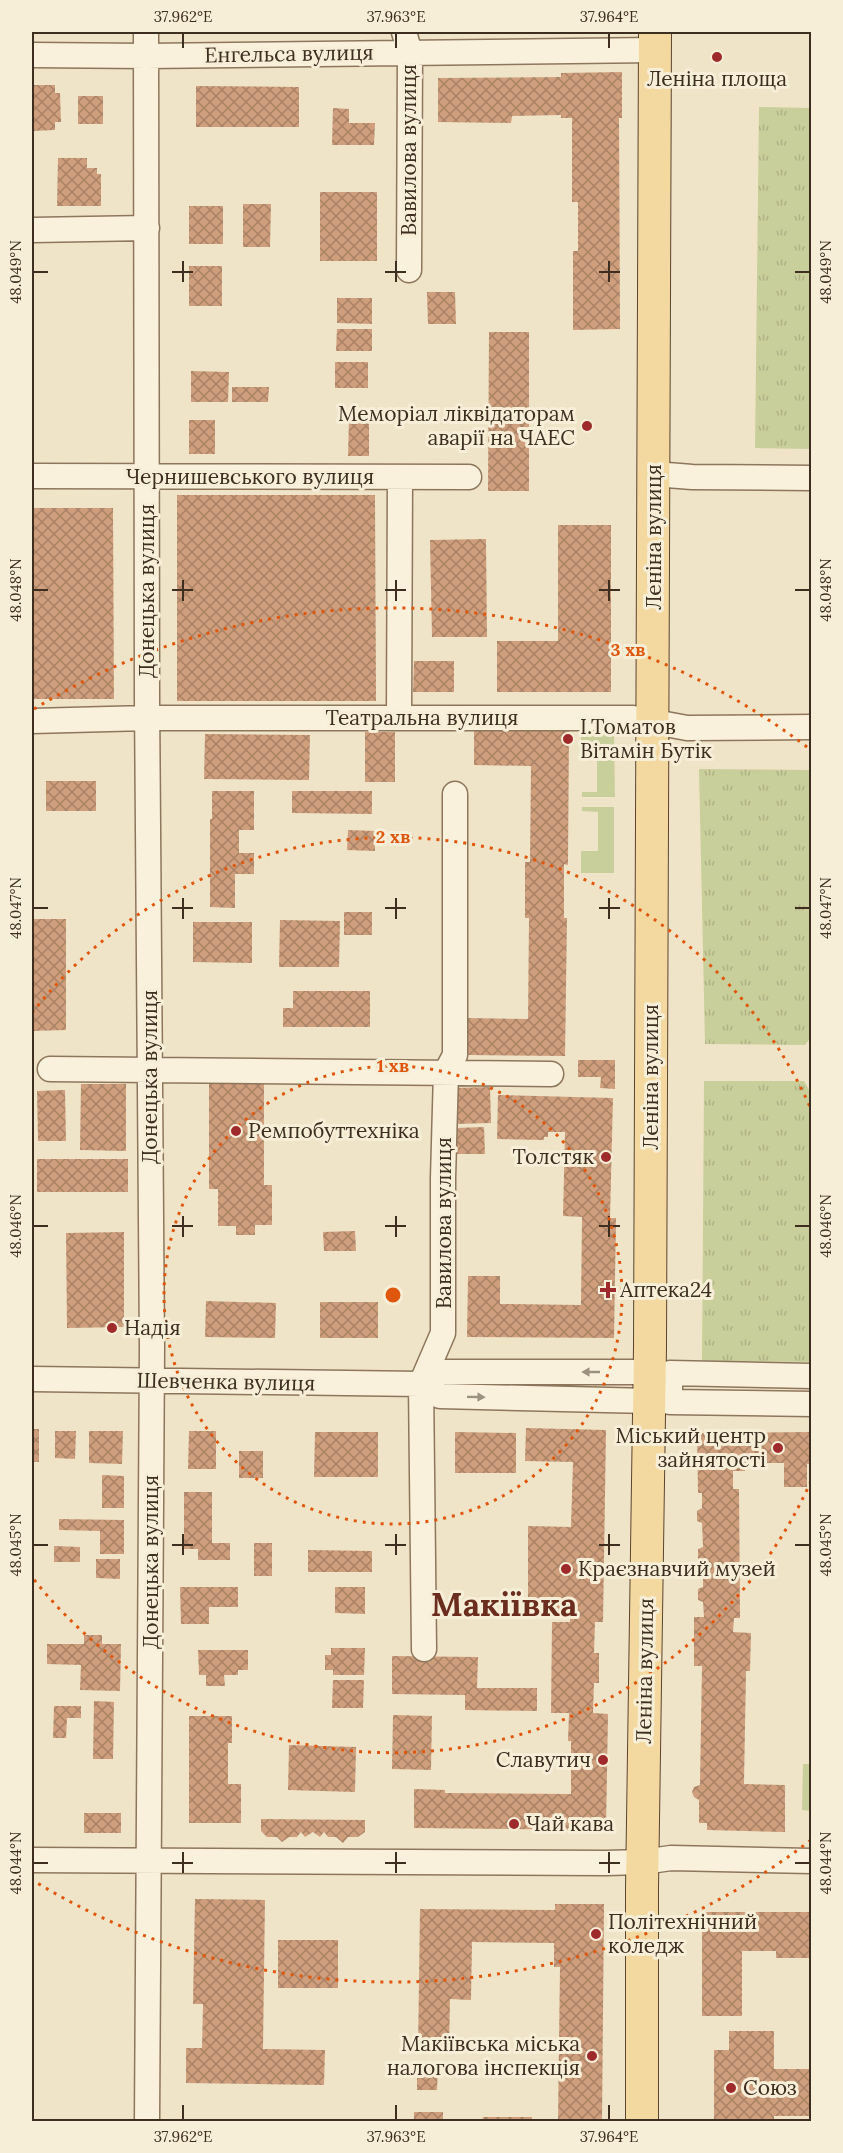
<svg xmlns="http://www.w3.org/2000/svg" width="843" height="2153" viewBox="0 0 843 2153" font-family="Lora,serif">
<defs>
<pattern id="park-tufts" width="24" height="20" patternUnits="userSpaceOnUse" patternTransform="scale(1.5)"><rect width="24" height="20" fill="#c9cf9b"/><path d="M3 7l-1-3M5 7V3M7 7l1-3M15 17l-1-3M17 17v-4M19 17l1-3" fill="none" stroke="#aeb285"/></pattern>
<pattern id="building-cross-hatch" width="8" height="8" patternUnits="userSpaceOnUse" patternTransform="scale(1.5)"><rect width="8" height="8" fill="#cf9f7d"/><path d="M0 0l8 8M0 8l8-8" fill="none" stroke="#a98266"/></pattern>
</defs>
<rect width="100%" height="100%" fill="#f0e4c8"/>
<path fill="#c9cf9b" d="M581 732H614L615 797H582V792H597V753L581 752Z
M582 807H614V873H581V851H598V812L582 811Z
M803 1764H811V1811L802 1810Z"/>
<path fill="url(#park-tufts)" d="M759 107 811 108V449L755 448Z
M699 769 811 770 812 1036 805 1045 705 1044Z
M704 1081H804L811 1093V1362L702 1361Z"/>
<path fill="url(#building-cross-hatch)" d="M622 72V118H619L620 329 573 330V251H578V202H572V118H561V115L512 116 511 123 438 122V78L561 77V73Z
M32 85H55V93H60L61 122H55V130L32 131Z
M196 86 299 87V127H196Z
M78 96H103V124H78Z
M333 108 349 109V123H375L374 145H332Z
M58 158H87V168H97V174H101V206H57Z
M320 192H377V261H320Z
M243 204H271L270 247H243Z
M189 206H223V244H189Z
M189 266H222V306H189Z
M427 292H455L456 324H428Z
M337 298H372V324L337 323Z
M337 329H372V351H336Z
M489 332H529V491H488Z
M335 362H368V388H335Z
M191 371 229 372 228 402H191Z
M232 387H269L268 402H232Z
M349 419 369 420V456H348Z
M189 420H215V454H189Z
M177 495H375L376 701H177Z
M32 508H113L114 699H32Z
M558 525H611V692H497V641H558Z
M486 539 487 637H432L430 540Z
M414 661H454V692H413Z
M474 727 569 729 568 865 564 864V918H567L565 1056 468 1055V1018L528 1019 529 918H525V862H530L531 766 474 765Z
M365 732H395V782H365Z
M205 734 310 735 309 780 204 779Z
M46 781H96V811H46Z
M32 790H34V857H32Z
M212 791H254V830H239V853H254V874H235V908L210 907V819H212Z
M292 791H372V814L292 813Z
M348 830 375 831V851L347 850Z
M344 912H372V935H344Z
M32 919H66V1030L32 1031Z
M280 920 340 921 339 967H279Z
M193 922H252V963L193 962Z
M293 991H370V1027H283V1008H293Z
M578 1060H615V1089L600 1088 601 1077H578Z
M209 1076H264V1185H272V1225H255V1235H236V1226H218V1189H209Z
M81 1084H126V1151L80 1150Z
M490 1087 491 1123 455 1124 454 1088Z
M65 1090 66 1141H38L37 1091Z
M498 1095 613 1098 610 1218H616L614 1338 467 1337 468 1276H500V1304L581 1305 582 1217 563 1216 565 1132H548V1137H544V1140L497 1139Z
M484 1127 485 1154H456L455 1128Z
M37 1159H128V1192H37Z
M355 1231 356 1251H324L323 1232Z
M124 1232V1327L67 1328 66 1233Z
M206 1301 276 1303 275 1338 205 1337Z
M320 1302H378V1338H320Z
M526 1428 606 1430 603 1622H595L594 1653H599V1683H594L593 1713 608 1714 606 1830 414 1828V1789L445 1790V1793L571 1794V1741H568L569 1713H551L552 1622H570V1611H528V1526L571 1527 573 1462 525 1461Z
M32 1429H39V1462H32Z
M55 1431H76L75 1459 55 1458Z
M89 1431H123L122 1464 89 1463Z
M189 1431H216V1469H188Z
M315 1432H378V1477H314Z
M455 1432 516 1433V1473H455Z
M812 1432V1464H807V1487H784V1463H745V1471H733V1489H739L740 1618H734L733 1632 751 1633 750 1671H746L744 1784 785 1785V1832L707 1830V1823H699V1800L694 1797 692 1792 694 1787 700 1785 702 1666H694V1617H704L703 1602 698 1600V1589L703 1587V1561L698 1559V1549L703 1547 702 1523 697 1521V1511L702 1508V1493H698L697 1433Z
M239 1451H263V1478H239Z
M102 1475 124 1476V1508H102Z
M184 1492H212V1543H230V1560H198V1549H184Z
M59 1519 124 1520V1554H100V1531L59 1530Z
M254 1543H272V1576H254Z
M54 1546 80 1547V1562H54Z
M308 1550 372 1551V1572H308Z
M96 1559H120V1579L96 1578Z
M180 1587H238V1607H209V1624H181Z
M335 1587H365V1614L335 1613Z
M84 1635H102V1644H121L120 1691 80 1690 81 1665 47 1664V1644H84Z
M331 1648H365L364 1675H333V1670H325V1655H331Z
M198 1650H248V1670H238V1675H224L225 1686H206V1675H199Z
M392 1656 478 1657 477 1688H537V1711L465 1710V1695L392 1694Z
M333 1680H364L363 1708H332Z
M94 1701 114 1702 113 1759H93Z
M54 1706H81V1718H67L66 1738H53Z
M393 1715 432 1716 431 1770 392 1769Z
M189 1716H232V1743H228V1784H241V1823H189Z
M289 1745 356 1747 355 1792 288 1790Z
M84 1813H121V1833H84Z
M261 1819 365 1820V1832L358 1837H348L343 1843 336 1837H328L324 1832 320 1837 313 1832 305 1837 301 1832 297 1837H289L282 1842 277 1837H267L261 1831Z
M195 1899 265 1900 263 2049 325 2050 324 2085 186 2083V2048H202L203 2004H193Z
M555 1904H604L602 2122H558L560 1967H554V1943L472 1942 471 2000 450 1999 449 2053H418L420 1909 555 1910Z
M702 1912H812V1958H776V1951H742V2016H702Z
M278 1940H338V1988H278Z
M729 2031H774V2069H812V2116H774V2122H714V2050H729Z
M417 2067H438L437 2090H417Z
M414 2112H443V2122H414Z
M483 2117H532V2122H482Z"/>
<g fill="none" stroke-linecap="round" stroke-linejoin="round">
<defs>
<path id="minor" d="M146 32 147 699 152 1348 147 2122
M404 32 410 53 409 270
M32 55 146 56 655 50
M32 230 147 228
M654 474 692 477 812 478
M32 476 469 477
M399 718 400 477
M32 721 147 718H633L687 728 812 727
M50 1069 551 1074
M812 1376 670 1373V1402L812 1404
M32 1379 421 1384 440 1396 649 1401
M421 1384 441 1372H650
M424 1649 421 1384 443 1333V1178L446 1072 455 1055V794
M32 1860 606 1863 643 1862 671 1858 812 1861"/>
<path id="major" d="M642 2122V1888L650 1347 655 32"/>
</defs>
<use href="#minor" stroke="#8d765c" stroke-width="27"/>
<use href="#major" stroke="#5b4430" stroke-width="34"/>
<use href="#minor" stroke="#faf1dc" stroke-width="24"/>
<use href="#major" stroke="#f3d9a0" stroke-width="32"/>
</g>
<defs><path id="oneway-solid" d="M-6-.8H1V-3.2L6.5 0L1 3.2V.8H-6Z" transform="scale(1.5)"/></defs>
<g fill="#9c907e">
<use href="#oneway-solid" transform="translate(591 1372) rotate(180)"/>
<use href="#oneway-solid" transform="translate(476 1397) rotate(1)"/>
</g>
<path fill="none" stroke="#3d2e20" stroke-width="2" d="M183 33V48M396 33V48M609 33V48M183 261V282M396 261V282M609 261V282M33 272H48M172 272H193M385 272H406M599 272H620M795 272H810M183 580V601M396 580V601M609 580V601M33 590H48M172 590H193M385 590H406M599 590H620M795 590H810M183 898V919M396 898V919M609 898V919M33 908H48M172 908H193M385 908H406M599 908H620M795 908H810M183 1216V1237M396 1216V1237M609 1216V1237M33 1226H48M172 1226H193M385 1226H406M599 1226H620M795 1226H810M183 1534V1555M396 1534V1555M609 1534V1555M33 1545H48M172 1545H193M385 1545H406M599 1545H620M795 1545H810M183 1852V1873M396 1852V1873M609 1852V1873M33 1863H48M172 1863H193M385 1863H406M599 1863H620M795 1863H810M183 2105V2120M396 2105V2120M609 2105V2120"/>
<g fill="none" stroke="#df570d" stroke-width="3" stroke-dasharray="3 6">
<circle cx="393" cy="1295" r="229"/>
<path d="M811 1481A458 458 0 0 1 32 1577M32 1013A458 458 0 0 1 811 1109"/>
<path d="M811 1840A687 687 0 0 1 34 1881M34 709A687 687 0 0 1 811 750"/>
</g>
<g fill="#9e2a2b" stroke="#f7eed8" stroke-width="2">
<circle cx="717" cy="57" r="6"/>
<circle cx="587" cy="426" r="6"/>
<circle cx="568" cy="739" r="6"/>
<circle cx="236" cy="1131" r="6"/>
<circle cx="606" cy="1157" r="6"/>
<path d="M605 1281h6v6h6v6h-6v6h-6v-6h-6v-6h6z"/>
<circle cx="112" cy="1328" r="6"/>
<circle cx="778" cy="1448" r="6"/>
<circle cx="566" cy="1569" r="6"/>
<circle cx="603" cy="1760" r="6"/>
<circle cx="514" cy="1824" r="6"/>
<circle cx="596" cy="1934" r="6"/>
<circle cx="592" cy="2056" r="6"/>
<circle cx="731" cy="2088" r="6"/>
</g>
<g text-anchor="middle" stroke-width="6" stroke-linejoin="round" paint-order="stroke">
<g font-size="21" fill="#3d2e20" stroke="#f7eed8">
<text transform="translate(289 54) rotate(-1)" y="7">Енгельса вулиця</text>
<text transform="translate(409 150) rotate(-90)" y="7">Вавилова вулиця</text>
<text x="250" y="484">Чернишевського вулиця</text>
<text transform="translate(654 537) rotate(-90)" y="7">Леніна вулиця</text>
<text transform="translate(147 591) rotate(-90)" y="7">Донецька вулиця</text>
<text x="422" y="725">Театральна вулиця</text>
<text transform="translate(150 1077) rotate(-90)" y="7">Донецька вулиця</text>
<text transform="translate(651 1077) rotate(-90)" y="7">Леніна вулиця</text>
<text transform="translate(444 1223) rotate(-90)" y="7">Вавилова вулиця</text>
<text transform="translate(226 1382) rotate(1)" y="7">Шевченка вулиця</text>
<text transform="translate(151 1562) rotate(-90)" y="7">Донецька вулиця</text>
<text transform="translate(645 1671) rotate(-89)" y="7">Леніна вулиця</text>
</g>
<g font-size="21" fill="#3d2e20" stroke="#f7eed8" text-anchor="start">
<text x="717" y="86" text-anchor="middle">Леніна площа</text>
<text x="575" y="421" text-anchor="end">Меморіал ліквідаторам<tspan x="575" dy="24">аварії на ЧАЕС</tspan></text>
<text x="580" y="734">І.Томатов<tspan x="580" dy="24">Вітамін Бутік</tspan></text>
<text x="248" y="1138">Ремпобуттехніка</text>
<text x="594" y="1164" text-anchor="end">Толстяк</text>
<text x="620" y="1297">Аптека24</text>
<text x="124" y="1335">Надія</text>
<text x="766" y="1443" text-anchor="end">Міський центр<tspan x="766" dy="24">зайнятості</tspan></text>
<text x="578" y="1576">Краєзнавчий музей</text>
<text x="591" y="1767" text-anchor="end">Славутич</text>
<text x="526" y="1831">Чай кава</text>
<text x="608" y="1929">Полiтехнiчний<tspan x="608" dy="24">коледж</tspan></text>
<text x="580" y="2051" text-anchor="end">Макіївська міська<tspan x="580" dy="24">налогова інспекція</tspan></text>
<text x="743" y="2095">Союз</text>
</g>
<g font-size="33" font-weight="bold" fill="#6b2e1e" stroke="#f7eed8">
<text x="504" y="1616">Макіївка</text>
</g>
</g>
<circle cx="393" cy="1295" r="9" fill="#df570d" stroke="#f7eed8" stroke-width="3"/>
<g font-size="18" text-anchor="middle" font-weight="bold" fill="#df570d" stroke="#f7eed8" stroke-width="6" stroke-linejoin="round" paint-order="stroke">
<text x="628" y="656">3 хв</text>
<text x="393" y="843">2 хв</text>
<text x="393" y="1072">1 хв</text>
</g>
<rect width="843" height="2153" fill="none" stroke="#f7eed8" stroke-width="66"/>
<rect x="33" y="33" width="777" height="2087" fill="none" stroke="#3d2e20" stroke-width="2"/>
<g font-size="15" text-anchor="middle" fill="#3d2e20">
<text x="183" y="22">37.962°E</text>
<text x="396" y="22">37.963°E</text>
<text x="609" y="22">37.964°E</text>
<text transform="translate(16 272) rotate(-90)" y="5">48.049°N</text>
<text transform="translate(826 272) rotate(-90)" y="5">48.049°N</text>
<text transform="translate(16 590) rotate(-90)" y="5">48.048°N</text>
<text transform="translate(826 590) rotate(-90)" y="5">48.048°N</text>
<text transform="translate(16 908) rotate(-90)" y="5">48.047°N</text>
<text transform="translate(826 908) rotate(-90)" y="5">48.047°N</text>
<text transform="translate(16 1226) rotate(-90)" y="5">48.046°N</text>
<text transform="translate(826 1226) rotate(-90)" y="5">48.046°N</text>
<text transform="translate(16 1545) rotate(-90)" y="5">48.045°N</text>
<text transform="translate(826 1545) rotate(-90)" y="5">48.045°N</text>
<text transform="translate(16 1863) rotate(-90)" y="5">48.044°N</text>
<text transform="translate(826 1863) rotate(-90)" y="5">48.044°N</text>
<text x="183" y="2142">37.962°E</text>
<text x="396" y="2142">37.963°E</text>
<text x="609" y="2142">37.964°E</text>
</g>
</svg>
